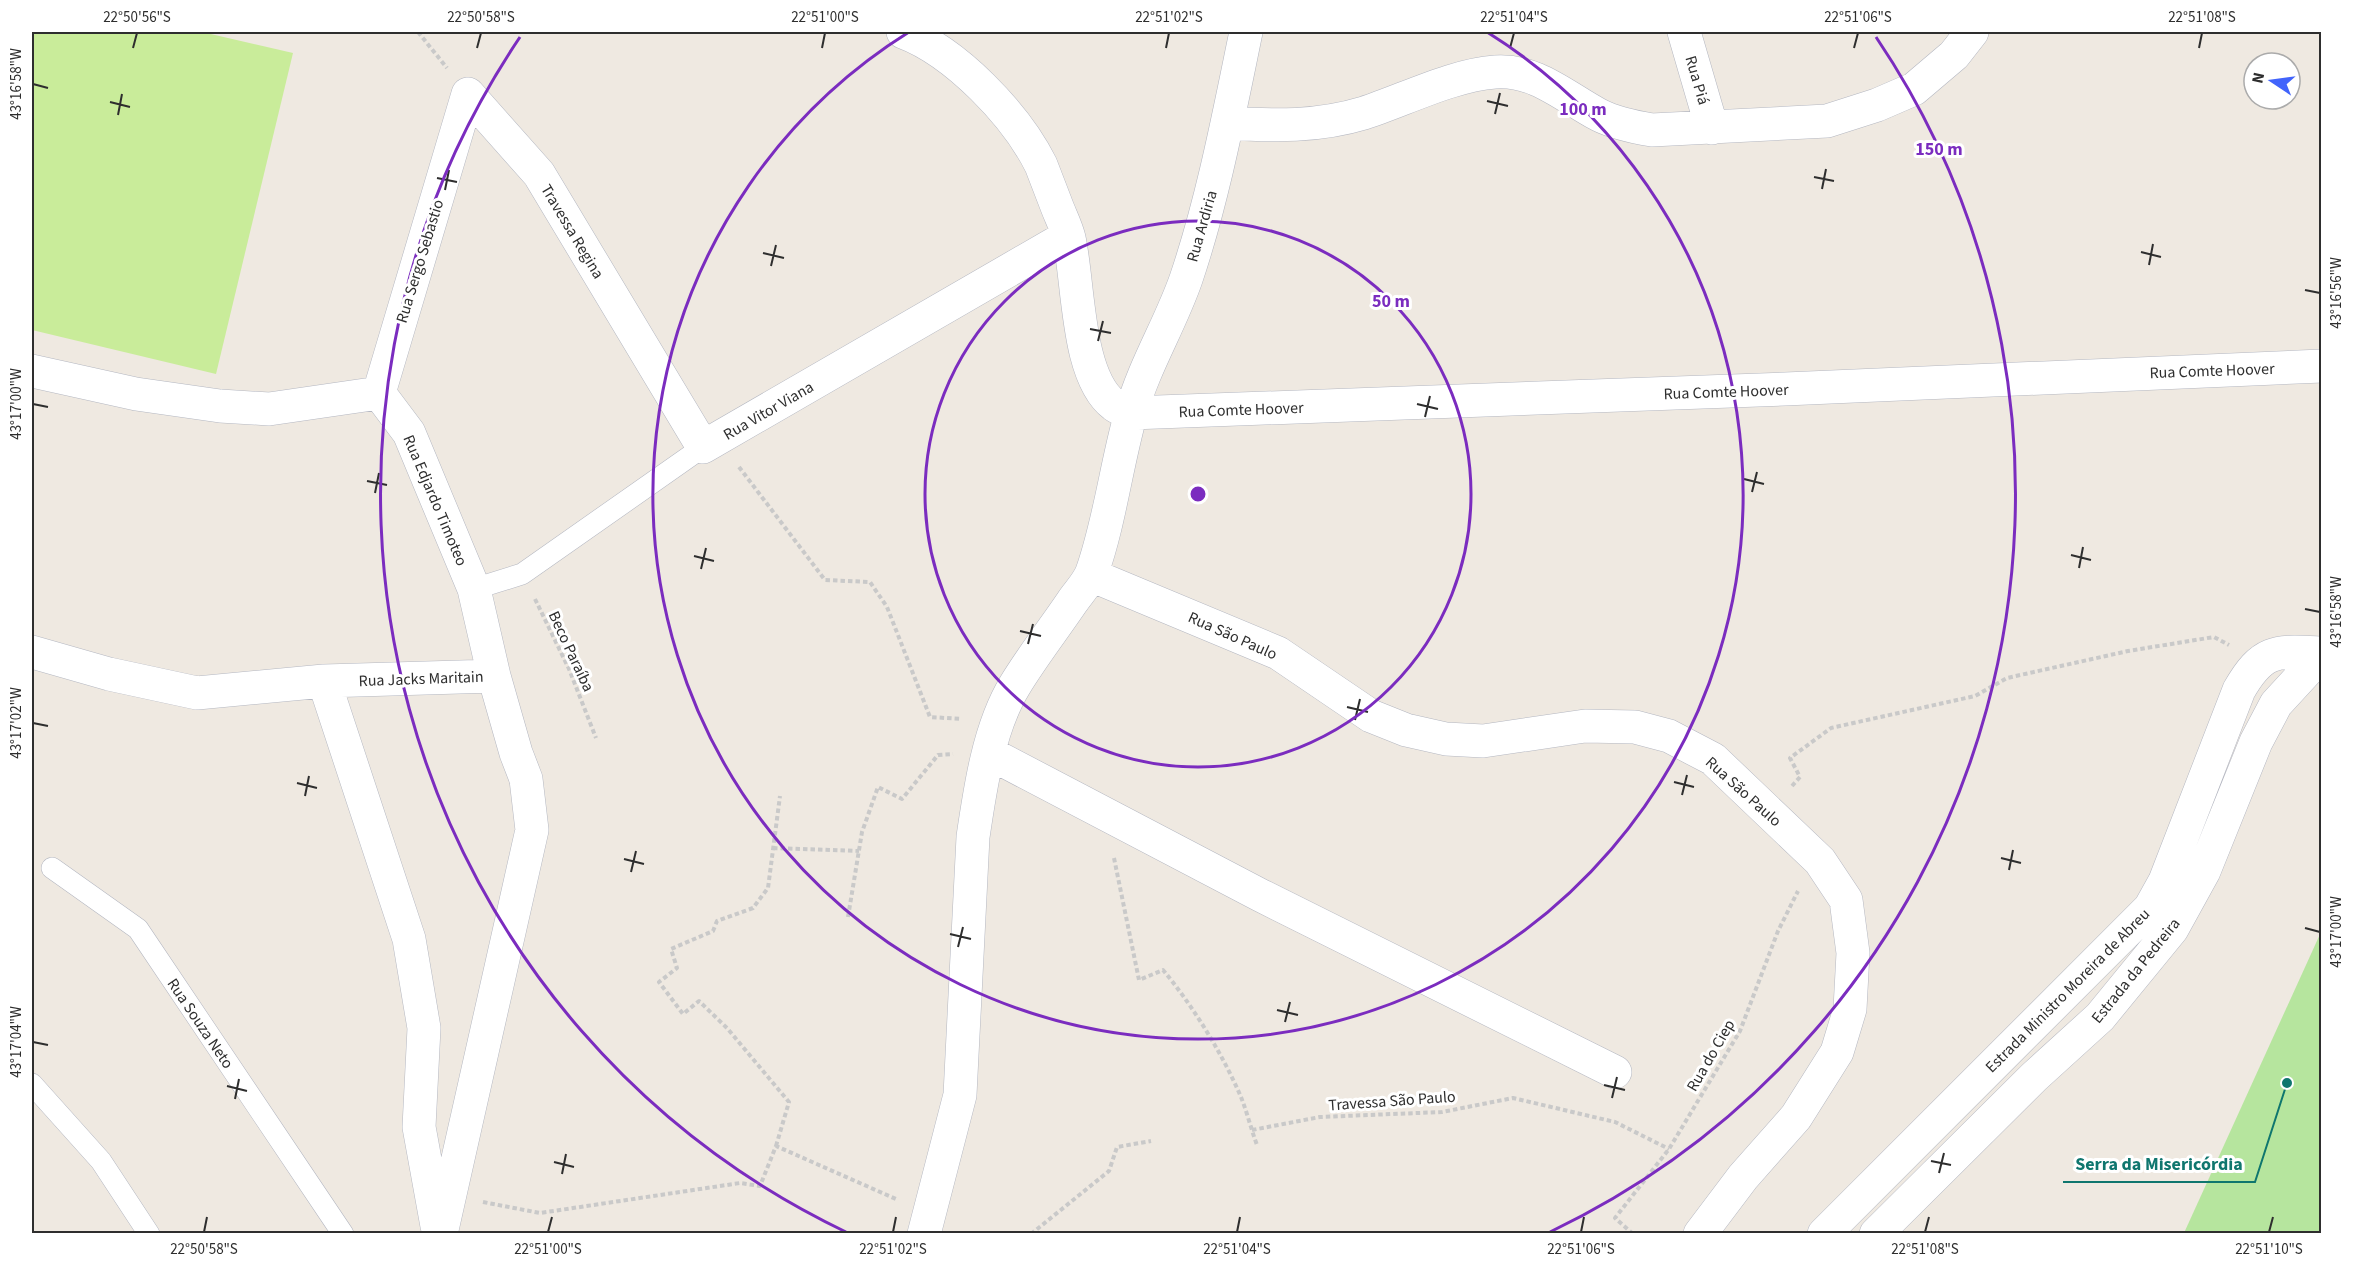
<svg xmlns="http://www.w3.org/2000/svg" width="2353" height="1265" viewBox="0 0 2353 1265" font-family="'Source Sans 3',sans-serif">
<rect width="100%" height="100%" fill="#efe9e1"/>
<path fill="#b6e59e" d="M2321 932V1233H2184Z"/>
<path fill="#c9ec9a" d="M32 32H202L293 53 216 374 32 330Z"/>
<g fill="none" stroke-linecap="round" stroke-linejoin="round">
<defs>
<path id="service" d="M474 589 522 574 703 447
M52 868 138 929 343 1234
M32 1084 101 1161 149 1234"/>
<path id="minor" d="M903 32C956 52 1016 115 1041 165 1046 178 1051 191 1056 204 1060 215 1066 226 1069 238 1079 283 1076 376 1114 405 1119 409 1126 411 1131 413L1785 389 2322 366
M1684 32 1712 128
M468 94 539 174 703 447 1068 236
M1227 123C1274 126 1318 127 1364 113 1404 100 1453 75 1495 72 1536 69 1565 97 1599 115 1615 123 1634 127 1652 130L1827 121 1877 105 1914 89 1954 55 1972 32
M32 371 136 394 220 406 269 409 379 393 409 433 474 589 494 676
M379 393 468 94
M1091 575 1278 653 1371 716 1406 730 1446 739 1483 741 1585 726 1635 727 1669 736 1713 759 1820 861 1846 900 1853 953 1850 1009 1837 1052 1796 1117 1743 1177 1700 1234
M32 652 109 674 197 693 324 681 494 676 516 753 526 779 532 830 441 1234
M324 681 409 939 424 1028 419 1127 437 1226
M989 753 1260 895 1615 1072
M924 1234 960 1095 973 837C980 789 989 727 1015 685 1032 657 1053 630 1072 602 1078 593 1088 583 1092 572 1110 521 1116 466 1131 413 1144 366 1170 325 1186 279 1213 199 1229 114 1246 32
M1824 1234 2150 908 2165 881 2239 690C2263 648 2277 651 2322 653
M1876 1234 2034 1077 2100 1017 2172 929 2204 871 2256 742 2276 704 2322 654"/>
</defs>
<use href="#service" stroke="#b4b7c1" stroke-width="22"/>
<use href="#minor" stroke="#b4b7c1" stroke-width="34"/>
<path stroke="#c9c9c9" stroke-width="4" stroke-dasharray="4.5 3" stroke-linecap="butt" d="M418 32 447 68
M739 467 825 580 870 582 887 607 930 717 962 719
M535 599 569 669 596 738
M1792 786 1800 777 1790 758 1831 728 1975 696 2007 678 2128 651 2214 637 2229 645
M773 848 859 851
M1114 858 1139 980 1163 970C1193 1006 1222 1053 1241 1097 1247 1112 1251 1129 1257 1145
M848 917 862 832 878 787 902 799 938 755 953 754
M1252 1130 1320 1117 1442 1112 1513 1098 1615 1122 1669 1149
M776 1146 789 1102 727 1028 699 1001 683 1014 659 982 677 968 671 949 713 931 717 921 753 908 768 888 780 796
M483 1202 540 1213 740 1183 760 1186 776 1146 896 1199
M1031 1234 1109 1171 1117 1147 1151 1141
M1633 1234 1615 1218 1669 1149 1740 1031 1778 931 1798 891"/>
<use href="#service" stroke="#fff" stroke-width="21"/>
<use href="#minor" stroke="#fff" stroke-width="33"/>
</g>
<path fill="none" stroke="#2e2e2e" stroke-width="2" d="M133 48 137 33M477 48 481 33M822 48 825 33M1166 48 1169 33M1510 48 1514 33M1854 48 1858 33M2199 48 2202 33M33 84 48 88M1487 101 1508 106M110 102 130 107M1495 114 1500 93M118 115 122 94M1814 177 1834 181M437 178 457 182M1822 189 1826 169M445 190 449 170M2141 252 2161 257M763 253 784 258M2149 265 2153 244M771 266 776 245M2305 290 2320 293M1090 329 1111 333M1098 341 1103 321M33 404 48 407M1417 404 1438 409M1425 417 1430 396M1744 479 1764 484M367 481 387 485M1752 492 1757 472M375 493 379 473M2071 555 2091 560M694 556 714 561M2079 568 2083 547M701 569 706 548M2305 609 2320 612M1020 631 1041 636M1028 644 1033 624M1347 707 1368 712M1355 720 1360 699M33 723 48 726M1674 782 1694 787M297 783 317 788M1682 795 1687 775M305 796 309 776M2001 858 2021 863M624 859 644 864M2009 870 2013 850M631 872 636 851M2305 928 2320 932M950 934 971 939M958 947 963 927M1277 1010 1298 1015M1285 1022 1290 1002M33 1042 48 1045M1604 1085 1625 1090M227 1086 247 1091M1612 1098 1617 1077M235 1099 239 1079M1931 1161 1951 1165M554 1162 574 1167M1939 1173 1944 1153M562 1174 566 1154M204 1232 207 1217M548 1232 552 1217M893 1232 896 1217M1237 1232 1240 1217M1581 1232 1584 1217M1925 1232 1929 1217M2269 1232 2273 1217"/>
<g fill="none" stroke="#7b2cbf" stroke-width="3">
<circle cx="1198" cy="494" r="273"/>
<path d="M1487 32A545 545 0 1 1 909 32"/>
<path d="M846 1232A818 818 0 0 1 520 37M1876 37A818 818 0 0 1 1550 1232"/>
</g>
<g text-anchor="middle" stroke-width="6" stroke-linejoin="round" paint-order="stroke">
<g font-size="16" fill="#2e2e2e" stroke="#fff">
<text transform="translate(1698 80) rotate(74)" y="6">Rua Piá</text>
<text transform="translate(1201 226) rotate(-74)" y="6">Rua Ardiria</text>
<text transform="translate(573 231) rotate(59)" y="6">Travessa Regina</text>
<text transform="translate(419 261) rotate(-73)" y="6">Rua Sergo Sebastio</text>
<text transform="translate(2212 370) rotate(-2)" y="6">Rua Comte Hoover</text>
<text transform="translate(1726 391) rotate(-2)" y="6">Rua Comte Hoover</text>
<text transform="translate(1241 409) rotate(-2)" y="6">Rua Comte Hoover</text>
<text transform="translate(768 410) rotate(-30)" y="6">Rua Vitor Viana</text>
<text transform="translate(436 500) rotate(67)" y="6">Rua Edjardo Timoteo</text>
<text transform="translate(1233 635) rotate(24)" y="6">Rua São Paulo</text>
<text transform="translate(572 651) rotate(65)" y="6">Beco Paraíba</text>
<text transform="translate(421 678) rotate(-2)" y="6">Rua Jacks Maritain</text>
<text transform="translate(1744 791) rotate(42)" y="6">Rua São Paulo</text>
<text transform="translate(2135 970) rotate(-51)" y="6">Estrada da Pedreira</text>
<text transform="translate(2067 990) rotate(-45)" y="6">Estrada Ministro Moreira de Abreu</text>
<text transform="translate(201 1023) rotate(56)" y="6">Rua Souza Neto</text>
<text transform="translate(1710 1055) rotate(-60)" y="6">Rua do Ciep</text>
<text transform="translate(1392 1100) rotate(-4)" y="6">Travessa São Paulo</text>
</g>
</g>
<circle cx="1198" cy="494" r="9" fill="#7b2cbf" stroke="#fff" stroke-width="3"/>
<g font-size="18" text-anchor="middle" font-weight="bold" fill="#7b2cbf" stroke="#fff" stroke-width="6" stroke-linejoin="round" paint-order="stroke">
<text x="1583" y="115">100 m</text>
<text x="1939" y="155">150 m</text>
<text x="1391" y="307">50 m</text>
</g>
<path fill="none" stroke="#0f766e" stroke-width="2" d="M2287 1083L2255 1182H2063"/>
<circle fill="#0f766e" stroke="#fff" stroke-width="2" cx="2287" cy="1083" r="6"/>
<g font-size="18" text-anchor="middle" font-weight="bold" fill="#0f766e" stroke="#fff" stroke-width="6" stroke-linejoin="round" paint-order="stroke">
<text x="2159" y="1170">Serra da Misericórdia</text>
</g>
<rect width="2353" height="1265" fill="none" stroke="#ffffff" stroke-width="66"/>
<g transform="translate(2272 81) rotate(283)"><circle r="28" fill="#ffffff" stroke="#ababab" stroke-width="1.5"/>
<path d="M0-4.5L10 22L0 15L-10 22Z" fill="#4264fb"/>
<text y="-9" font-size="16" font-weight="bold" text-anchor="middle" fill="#2e2e2e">N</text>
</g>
<rect x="33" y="33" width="2287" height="1199" fill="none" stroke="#2e2e2e" stroke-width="2"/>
<g font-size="15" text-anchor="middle" fill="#2e2e2e">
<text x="137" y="22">22°50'56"S</text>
<text x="481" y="22">22°50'58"S</text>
<text x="825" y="22">22°51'00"S</text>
<text x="1169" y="22">22°51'02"S</text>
<text x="1514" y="22">22°51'04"S</text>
<text x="1858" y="22">22°51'06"S</text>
<text x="2202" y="22">22°51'08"S</text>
<text transform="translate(16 84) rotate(-90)" y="5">43°16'58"W</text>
<text transform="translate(2336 293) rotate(-90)" y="5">43°16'56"W</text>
<text transform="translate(16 404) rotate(-90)" y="5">43°17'00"W</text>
<text transform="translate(2336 612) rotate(-90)" y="5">43°16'58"W</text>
<text transform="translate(16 723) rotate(-90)" y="5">43°17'02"W</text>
<text transform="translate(2336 932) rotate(-90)" y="5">43°17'00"W</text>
<text transform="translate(16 1042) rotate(-90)" y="5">43°17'04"W</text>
<text x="204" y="1254">22°50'58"S</text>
<text x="548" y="1254">22°51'00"S</text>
<text x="893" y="1254">22°51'02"S</text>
<text x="1237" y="1254">22°51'04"S</text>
<text x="1581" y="1254">22°51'06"S</text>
<text x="1925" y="1254">22°51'08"S</text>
<text x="2269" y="1254">22°51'10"S</text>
</g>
</svg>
